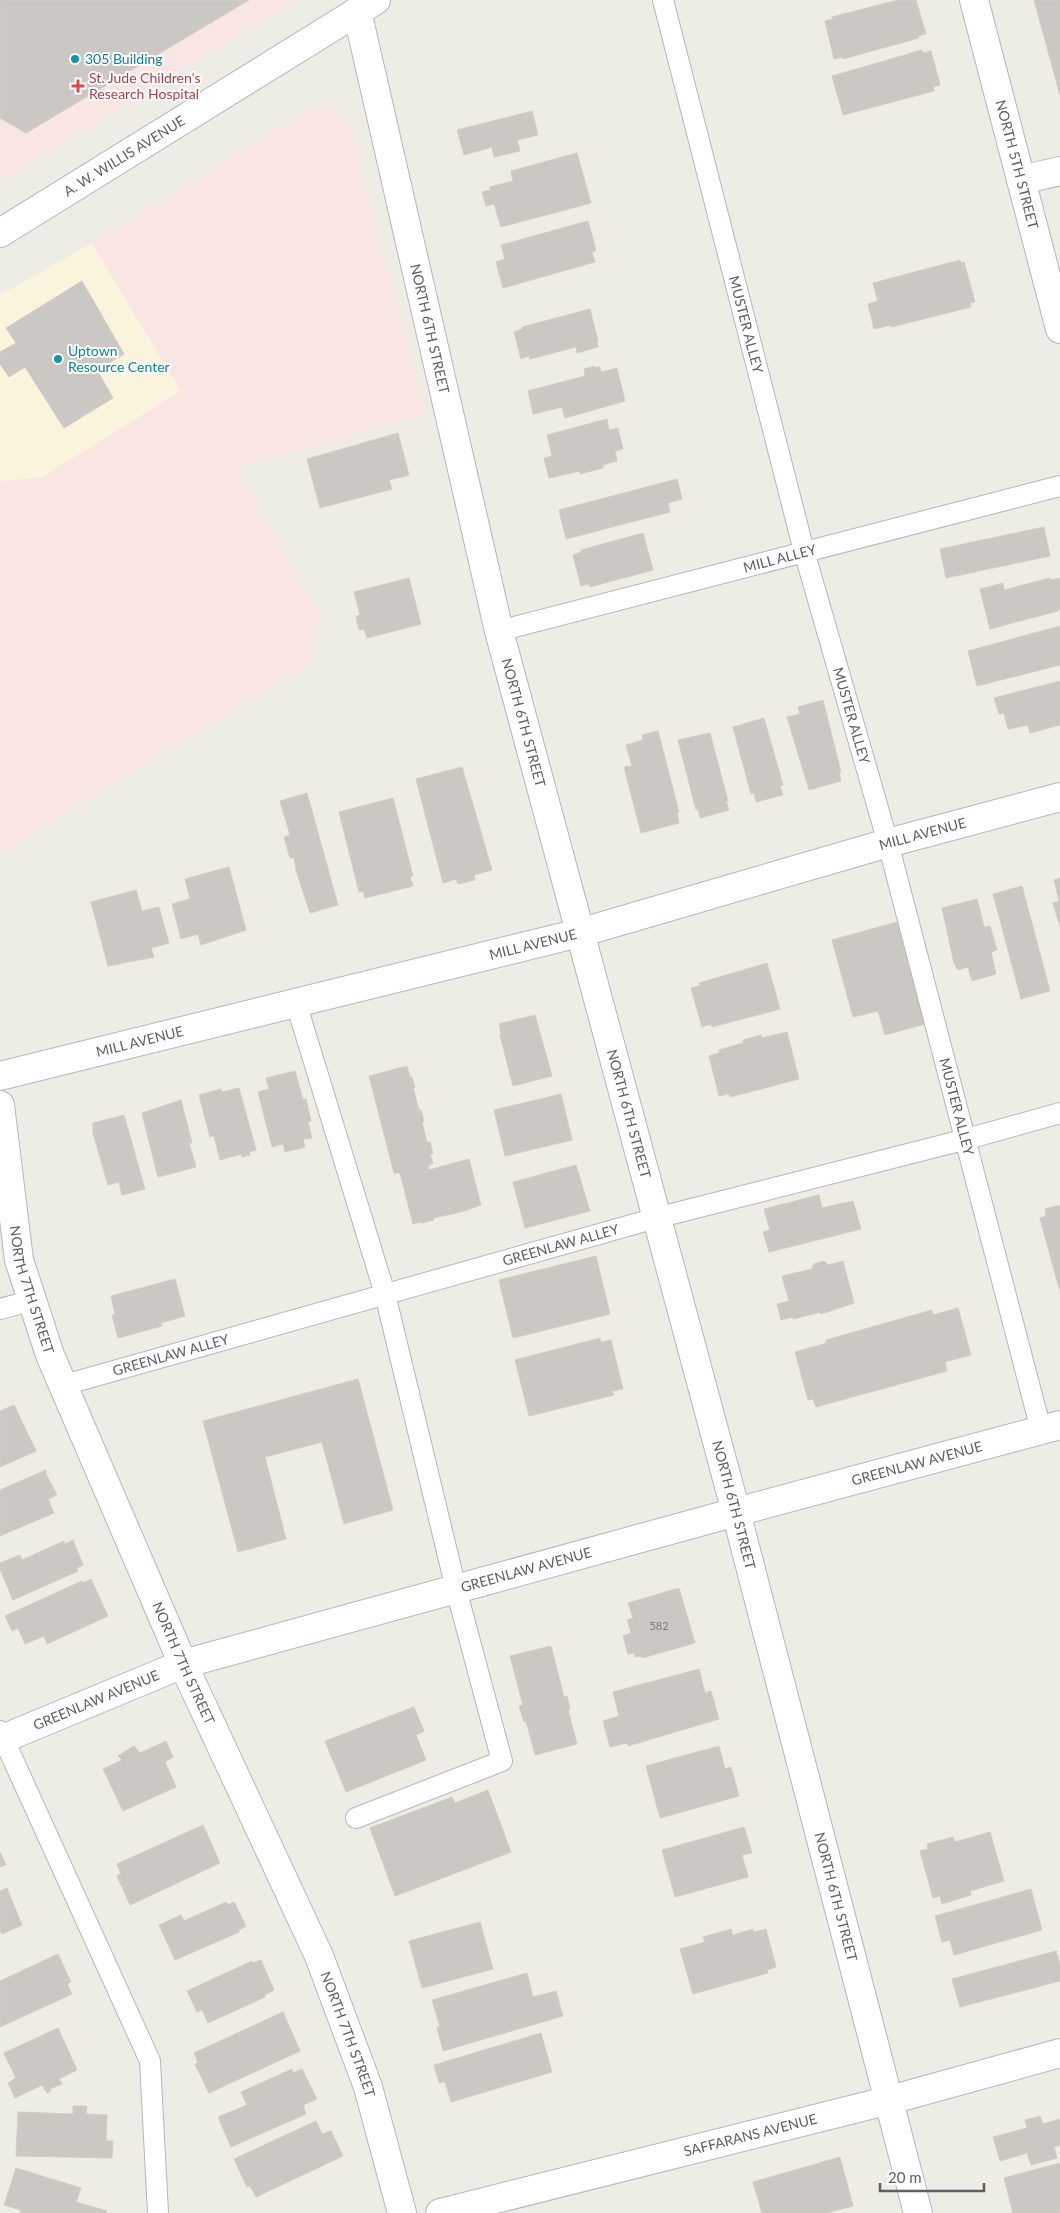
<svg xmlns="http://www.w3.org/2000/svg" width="1060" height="2213" viewBox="0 0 1060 2213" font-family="Lato,sans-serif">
<rect width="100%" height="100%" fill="#edece5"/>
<path fill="#faf4dd" d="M92 243 181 391 41 478 0 481V295Z"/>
<path fill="#f9e5e2" d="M0 0H297L15 173 0 177Z
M324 103 339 112 351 128 425 415 236 469 322 619 308 665 0 853V481L41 478 181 391 92 243 305 112Z"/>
<path fill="#cbc8c4" stroke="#d1cdc3" d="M0 0H249L26 133 0 118Z
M898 0H916L926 34 918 36 919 38 843 59 842 57 834 59 825 21 833 19 832 17Z
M1034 0H1060V95Z
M922 50 923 53 931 51 940 85 933 87 934 91 843 115 832 76Z
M532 111 538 135 517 140 520 151 494 157 492 147 464 155 457 130Z
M577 153 591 203 501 227 494 204 486 206 482 192 490 190V187L513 181 511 171Z
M588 221 596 250 592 252 595 262 503 288 496 262 505 259 501 245Z
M960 260 961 263 964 262 975 302 970 303 971 307 892 327 891 325 874 329 868 304 878 301 873 283Z
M82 281 124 354 97 370 113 398 64 428 25 367 9 377 0 364V352L16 343 6 328Z
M590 309 598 341 597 342 598 347 577 353 576 347 530 359 529 356 521 359 514 332 522 329V327Z
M595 366V368L600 367 601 372 617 368 625 401 565 418 562 407 533 414 528 391 585 376 584 369Z
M607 419 609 430 618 428 623 449 615 451 617 461 603 465V468L580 474V471L549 478 544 458 552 456 547 435Z
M398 433 409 475 389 480 392 489 320 508 307 459Z
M677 479 682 499 668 503 670 512 566 539 559 510Z
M1044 527 1050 556 946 578 940 549Z
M643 533 653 570 590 587 589 584 581 586 573 555 581 552V550Z
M409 578 421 624 367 638 364 629 359 630 356 616 360 615 354 592Z
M1050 578 1051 580 1060 578V608L1058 611 990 629 980 589 1003 583 1004 590Z
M1060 626V665L977 686 968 651Z
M1060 681V725L1030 733 1028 725 1008 729 1004 713 999 714 994 698Z
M823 700 841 772 839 773 841 781 809 790 787 717 800 714 798 707Z
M764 718 783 785 780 786 783 795 756 802 754 793 751 794 733 727Z
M658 731 679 812 677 813 679 823 641 833 624 767 632 766 626 745 643 740 642 735Z
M710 733 728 801H726L729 810 700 818 698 809 696 810 678 740Z
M462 767 492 870 474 875 475 880 458 884 456 879 443 883 416 779Z
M307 793 338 905 310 913 296 870 294 858H290L284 837 290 835 280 801Z
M393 798 413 876 410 877 413 886 365 898 363 891 359 892 339 812Z
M229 867 246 930 201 945 198 934 181 939 172 904 190 899 185 879Z
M1060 878V927L1053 903 1059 901 1054 880Z
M1022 886 1050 991 1021 999 993 894Z
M136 890 142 911 159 907 169 943 151 948 154 957 108 966 91 902Z
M977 899 984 927 990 926 997 950 991 952 996 974 972 981 968 967 958 970 954 963 942 908Z
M897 922 925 1024 885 1035 878 1011 853 1017 832 940Z
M767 963 780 1009 712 1027 711 1024 702 1027 691 988 700 986 699 983Z
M535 1015 552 1076 513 1086 500 1035 501 1034 499 1024Z
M787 1032 799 1079 730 1097 729 1094 719 1096 709 1056 719 1053V1050L743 1043V1040L761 1035 762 1038Z
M407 1066 410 1077H412L415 1088H413L419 1110H421L424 1121 422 1122 427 1143 430 1142 433 1154H430L433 1163 428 1166 429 1170 469 1159 481 1205 461 1212 433 1218 434 1220 422 1223 421 1222 413 1224 400 1173H394L369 1076Z
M295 1071 303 1100 306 1099 311 1121 308 1122 312 1138 303 1139 305 1147 285 1152 283 1144 272 1147 258 1092 269 1089 266 1078Z
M239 1088 256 1150 249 1152 250 1155 242 1157 241 1154 220 1160 214 1136 210 1137 199 1095 221 1089 222 1092Z
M561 1094 572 1140 505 1156 494 1110Z
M181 1100 192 1143H189L196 1167 158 1177 142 1113Z
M124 1115 145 1189 122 1195 119 1182 108 1185 93 1133V1123Z
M576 1165 590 1211 525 1228 513 1182Z
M819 1195 822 1208 853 1201 861 1229 769 1252 763 1232 770 1230 764 1209Z
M1060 1205V1292L1040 1218 1046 1216 1045 1209Z
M596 1256 610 1314 513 1338 499 1280Z
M824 1261 828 1265 843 1261 854 1303 821 1314 820 1312 793 1319V1317L781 1320 777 1304 789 1301 782 1276 812 1269 814 1264Z
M175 1279 185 1316 161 1323 162 1326 118 1338 112 1315 115 1314 111 1296Z
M958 1308 971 1355 945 1362 947 1371 816 1407 813 1399 808 1400 795 1352 827 1343 826 1340 932 1310 933 1315Z
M600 1338 601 1342 611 1340 623 1389 612 1391 614 1395 529 1416 515 1360Z
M358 1379 393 1510 344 1524 322 1442 265 1457 286 1539 238 1552 203 1421Z
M14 1405 36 1451 0 1467V1411Z
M46 1470V1474L57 1495 48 1499 54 1513 0 1536V1490Z
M73 1540 83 1565 77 1568 78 1571 13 1600 0 1569V1563L20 1555 22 1560 64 1541 65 1544Z
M91 1579 108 1616 47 1644 44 1636 25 1644 18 1628 12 1631 5 1616 82 1581 83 1583Z
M679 1588 695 1643 642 1658 641 1656 635 1657 634 1653 628 1654 623 1636 631 1633 627 1620 633 1618 628 1603Z
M551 1646 564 1697 567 1696 570 1709 568 1710 577 1744 535 1755 526 1721 524 1722 519 1706 523 1705 510 1656Z
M699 1669 705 1693 711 1691 719 1719 628 1746 627 1743 610 1747 603 1721 619 1716 613 1692Z
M414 1707 424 1731 416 1735 426 1760 346 1792 325 1741Z
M166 1741 173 1757 165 1762 176 1787 123 1811 103 1769 122 1760 118 1756 134 1746 140 1753Z
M719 1746 725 1769 731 1767 739 1796 660 1818 646 1766Z
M488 1790 511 1852 395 1896 370 1828 452 1797 455 1803Z
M203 1825 220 1863 130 1905 117 1876 121 1874 117 1864Z
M744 1827 752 1853 742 1855 748 1877 675 1897 662 1850Z
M990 1832 1004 1881 970 1891 971 1895 942 1904 940 1896 933 1898 920 1851 928 1849 927 1844 953 1837 955 1842Z
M0 1852 6 1865 0 1867Z
M7 1888 22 1925 2 1934 0 1930V1891Z
M1031 1889 1042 1930 954 1955 950 1940 942 1942 935 1916Z
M226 1902 228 1905 234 1902 246 1926 239 1930V1932L175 1960 159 1925 181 1915 184 1921Z
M480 1922 493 1969 422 1988 409 1941Z
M731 1929 733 1935 753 1929 754 1932 766 1929 776 1967 767 1970 768 1973 693 1994 680 1949 705 1942 703 1937Z
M1056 1951 1060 1965V1981L960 2007 952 1979Z
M58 1954 71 1982 67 1984 72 1994 0 2027V1981Z
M261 1960 274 1990 265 1995V1997L208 2023 202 2010 197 2012 187 1991 252 1961 253 1963Z
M527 1973 533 1997 556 1991 563 2016 443 2051 437 2027H440L432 2000Z
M283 2012 300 2051 209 2093 195 2064 198 2063 194 2053Z
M58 2028 77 2070 59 2079 62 2084 50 2089 51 2091 47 2093 42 2085 15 2098 8 2083 16 2078 4 2053Z
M541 2033 552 2072 451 2102 445 2082 439 2083 434 2065Z
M292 2069 293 2073 302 2069 317 2099 303 2105 306 2114 231 2147 218 2117 247 2105 241 2092Z
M73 2106H87L86 2114 107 2115 106 2141H113L112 2158 16 2156 18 2112 73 2114Z
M1040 2116 1043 2124 1060 2119V2145L1054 2147 1057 2158 1031 2165 1027 2153 1000 2161 993 2137 1027 2128 1025 2120Z
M316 2121 322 2134 331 2131 343 2156 256 2197 250 2186 247 2187 234 2159Z
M840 2157 853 2206 826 2213H762L753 2182Z
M1060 2163V2213H1013L1004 2178Z
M16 2168 81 2188 76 2202 107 2211 106 2213H20L21 2210 4 2205Z"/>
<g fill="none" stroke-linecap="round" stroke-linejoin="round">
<defs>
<g id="service">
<path id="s1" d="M663 0 804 551 888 843 1041 1430"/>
<path id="s2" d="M499 631 1060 486"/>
<path d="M296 1003 385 1294 456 1589 502 1761 356 1818"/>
<path d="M0 1309 33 1300"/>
<path id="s3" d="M64 1385 656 1218 967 1139 1060 1113"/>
<path d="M0 1731 150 2061 158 2213"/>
</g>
<g id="minor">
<path id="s4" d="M974 0 1060 329"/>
<path id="s5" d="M357 11 499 631 736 1512 918 2213"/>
<path d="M1021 180 1060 171"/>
<path id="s6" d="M0 1076 579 933 888 843 1060 797"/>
<path id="s7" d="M0 1740 183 1664 736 1512 1060 1425"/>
<path id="s8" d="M440 2213 890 2100 1060 2053"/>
</g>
<g id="tertiary">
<path id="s9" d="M0 1105 19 1260 50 1355 183 1664 319 1956 368 2087 402 2213"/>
</g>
<g id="secondary">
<path id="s10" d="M0 233 376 0"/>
</g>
</defs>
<use href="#service" stroke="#b5b6ba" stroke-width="22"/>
<use href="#minor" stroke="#b5b6ba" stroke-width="30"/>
<use href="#tertiary" stroke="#b5b6ba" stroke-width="30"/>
<use href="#secondary" stroke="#b6b8bd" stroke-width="30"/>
<use href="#service" stroke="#fff" stroke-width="20"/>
<use href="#minor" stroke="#fff" stroke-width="28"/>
<use href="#tertiary" stroke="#fff" stroke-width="28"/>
<use href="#secondary" stroke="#fff" stroke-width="28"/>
</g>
<g fill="#0f9aa8" stroke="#fff" stroke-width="2">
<circle cx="75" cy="59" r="5"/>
<circle cx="58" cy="359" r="5"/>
</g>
<path fill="#e0444e" stroke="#fff" stroke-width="2" d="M75.5 78.5h5v5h5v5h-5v5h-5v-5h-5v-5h5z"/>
<g text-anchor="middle" stroke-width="4" stroke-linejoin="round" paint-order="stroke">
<g font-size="11" fill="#78797c">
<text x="659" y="1630">582</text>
</g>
<g font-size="14" fill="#0d838f" stroke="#fff" text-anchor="start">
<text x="85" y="64">305 Building</text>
<text x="68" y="356">Uptown<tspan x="68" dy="16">Resource Center</tspan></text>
</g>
<g font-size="14" fill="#be3a42" stroke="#fff" text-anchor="start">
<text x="89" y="83">St. Jude Children's<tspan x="89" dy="16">Research Hospital</tspan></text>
</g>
<g font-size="14" fill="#5c5f64" stroke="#fff">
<text dy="5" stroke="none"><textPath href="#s10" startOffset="146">A. W. WILLIS AVENUE</textPath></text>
<text dy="5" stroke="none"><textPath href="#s4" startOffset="170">NORTH 5TH STREET</textPath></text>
<text dy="5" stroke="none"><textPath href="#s1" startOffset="335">MUSTER ALLEY</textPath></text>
<text dy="5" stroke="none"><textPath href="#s5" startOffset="326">NORTH 6TH STREET</textPath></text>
<text dy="5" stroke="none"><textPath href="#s2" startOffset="290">MILL ALLEY</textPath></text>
<text dy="5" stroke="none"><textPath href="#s1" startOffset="740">MUSTER ALLEY</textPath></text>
<text dy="5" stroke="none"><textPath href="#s5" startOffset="731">NORTH 6TH STREET</textPath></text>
<text dy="5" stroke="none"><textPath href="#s6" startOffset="954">MILL AVENUE</textPath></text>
<text dy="5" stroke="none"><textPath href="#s6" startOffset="549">MILL AVENUE</textPath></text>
<text dy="5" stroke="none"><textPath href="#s6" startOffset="144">MILL AVENUE</textPath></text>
<text dy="5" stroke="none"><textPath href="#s1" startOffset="1145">MUSTER ALLEY</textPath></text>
<text dy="5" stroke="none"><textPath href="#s5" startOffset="1136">NORTH 6TH STREET</textPath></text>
<text dy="5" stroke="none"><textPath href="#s3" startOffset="516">GREENLAW ALLEY</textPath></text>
<text dy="5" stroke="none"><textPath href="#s9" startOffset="188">NORTH 7TH STREET</textPath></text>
<text dy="5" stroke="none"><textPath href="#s3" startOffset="111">GREENLAW ALLEY</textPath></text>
<text dy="5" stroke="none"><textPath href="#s7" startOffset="959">GREENLAW AVENUE</textPath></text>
<text dy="5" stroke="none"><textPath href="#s5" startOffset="1541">NORTH 6TH STREET</textPath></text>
<text dy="5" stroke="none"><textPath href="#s7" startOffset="554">GREENLAW AVENUE</textPath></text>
<text dy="5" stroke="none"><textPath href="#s9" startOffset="592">NORTH 7TH STREET</textPath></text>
<text dy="5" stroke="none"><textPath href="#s7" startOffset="104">GREENLAW AVENUE</textPath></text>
<text dy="5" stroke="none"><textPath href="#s5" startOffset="1946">NORTH 6TH STREET</textPath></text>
<text dy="5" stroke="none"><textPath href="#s9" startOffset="998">NORTH 7TH STREET</textPath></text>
<text dy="5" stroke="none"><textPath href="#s8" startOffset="320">SAFFARANS AVENUE</textPath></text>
</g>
</g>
<path d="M880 2183v8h104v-8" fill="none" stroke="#5c5f64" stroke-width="2.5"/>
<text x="888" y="2183" font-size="15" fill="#5c5f64" stroke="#ffffff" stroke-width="4" paint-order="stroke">20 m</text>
</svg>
